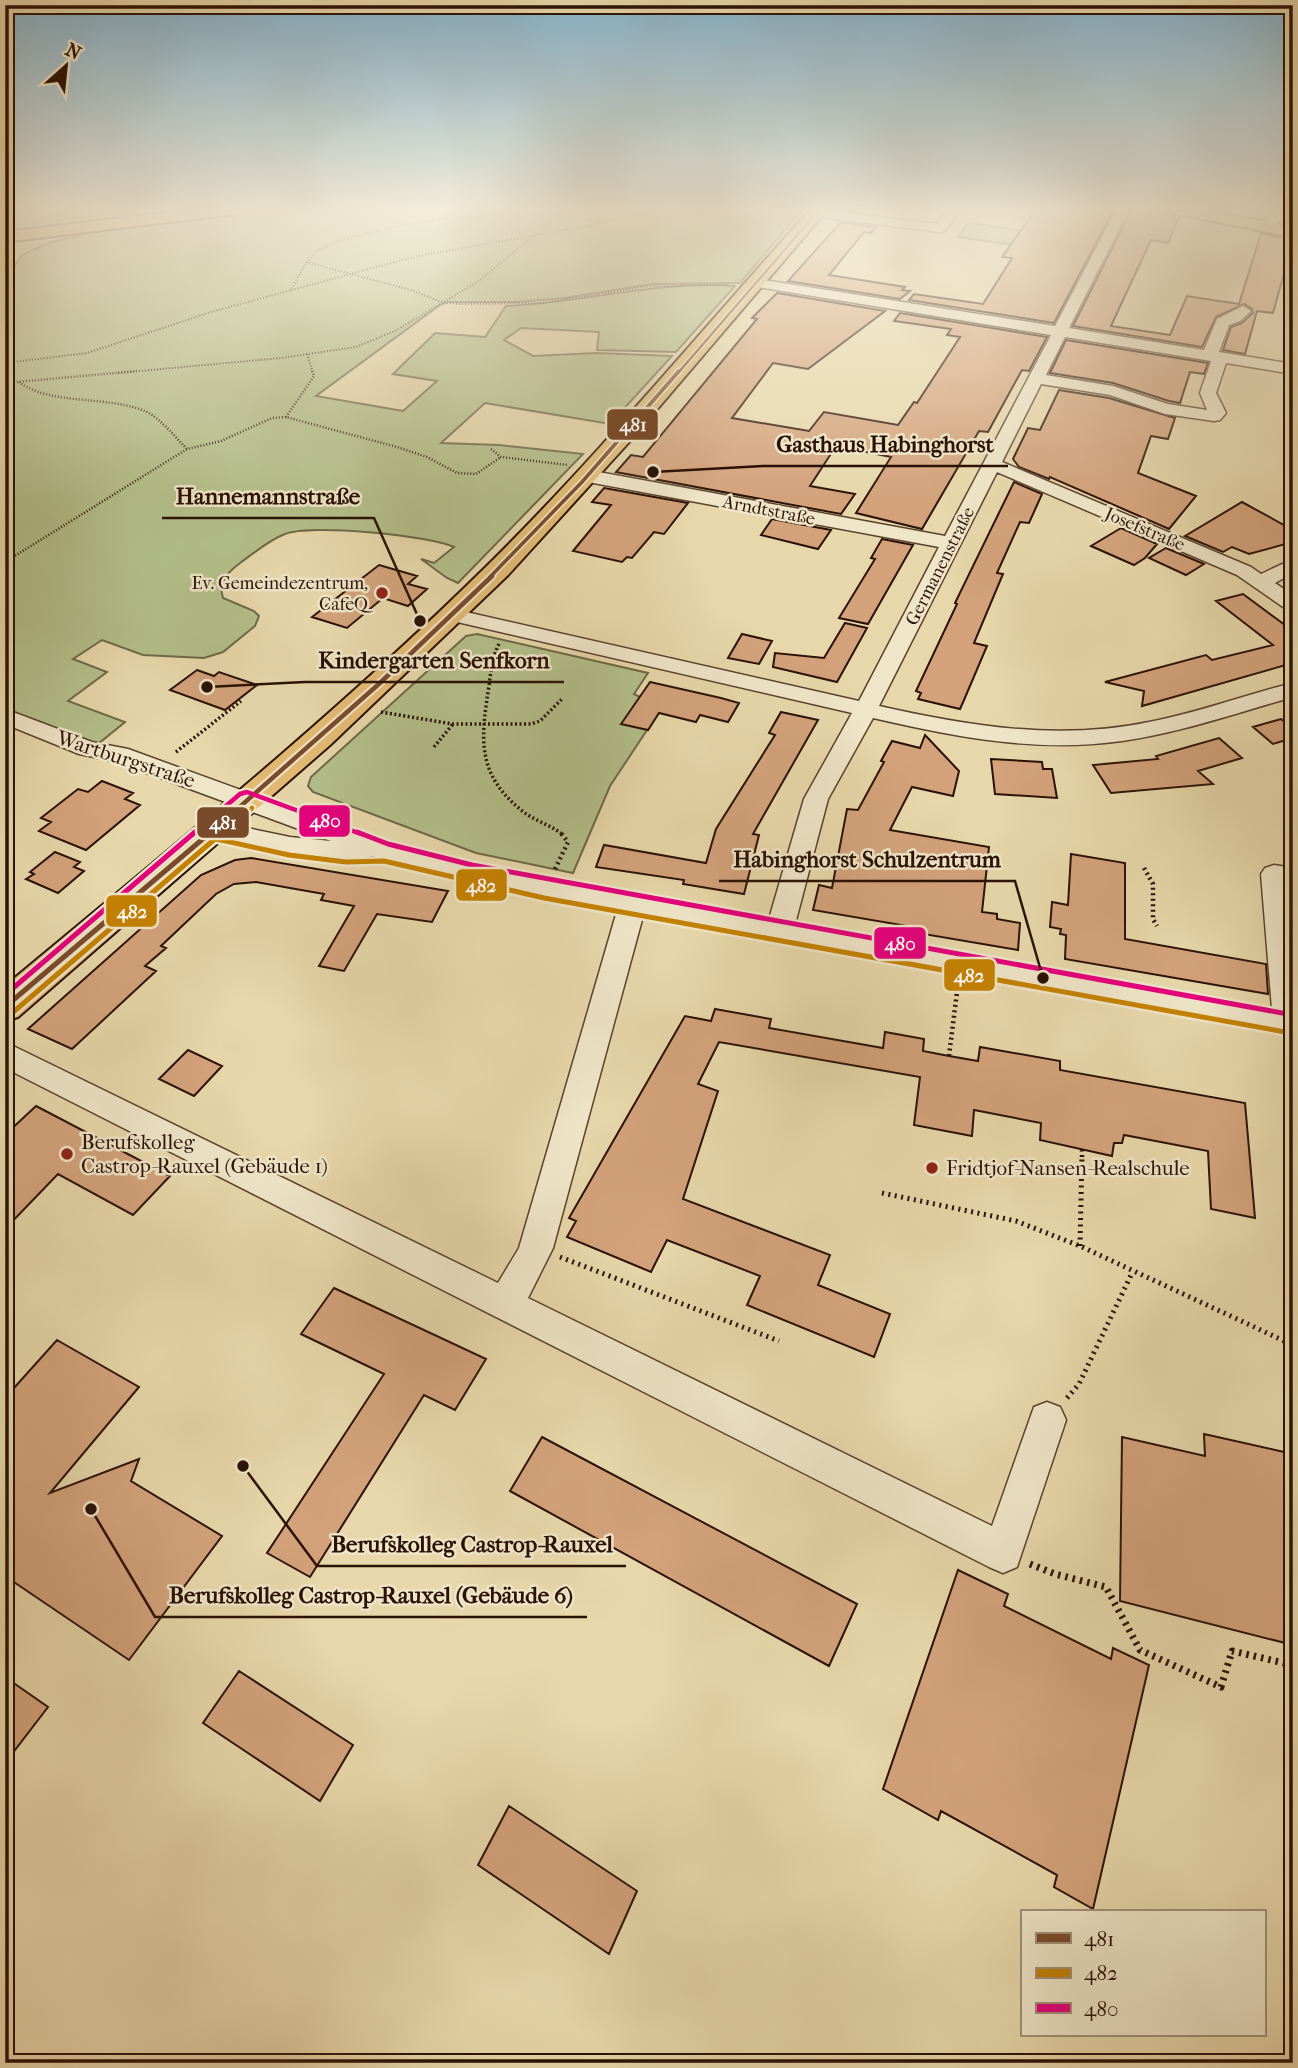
<svg xmlns="http://www.w3.org/2000/svg" width="1298" height="2068" viewBox="0 0 1298 2068" font-family="'IM FELL French Canon',serif">
<rect width="100%" height="100%" fill="#e7d7aa"/>
<filter id="stains"><feTurbulence type="fractalNoise" baseFrequency=".00286" numOctaves="4"/><feColorMatrix values="0 0 0 0 .2 0 0 0 0 .09 0 0 0 0 .02 0 0 0 .5 -.17"/></filter>
<radialGradient id="worn" r=".72"><stop offset=".6" stop-color="#630" stop-opacity="0"/><stop offset="1" stop-color="#630" stop-opacity=".3"/></radialGradient>
<path fill="#b3bf8a" stroke="#6e6848" stroke-width="2" d="M5 209H127L140 217 5 233Z
M264 209H803L740 283 653 284 565 298 519 302H448L440 305 316 396 403 411 437 381 393 374 435 333 485 337 506 306C583 303 658 280 735 286L676 352 597 350 599 332 521 328 504 340 533 356 596 353 672 356 610 424 485 403 441 443 499 445 583 454 458 583 447 578 421 559 434 563 454 547C427 535 311 524 285 534 269 540 254 553 240 563 228 572 218 582 223 598L254 611 259 616 255 626 223 652 204 658 143 655 102 640 73 659 107 672 68 701 125 722 93 748 5 713V279L22 255 51 242 80 236V231Z
M968 223 1050 234 1042 249 958 237Z
M477 634 648 673 634 694 640 697 647 730 610 786 573 873 476 853 313 792 308 786 311 777 466 636Z"/>
<path fill="#d3a27b" stroke="#2a1105" stroke-width="2" d="M1036 209H1114L1054 323 909 300 914 294 983 304 1012 258 1002 257Z
M1132 209 1170 213 1179 217 1168 243 1151 240 1111 326 1170 335 1187 296 1239 304 1261 233 1293 240V249L1290 252 1273 313 1257 311 1245 354 1223 350 1231 327 1242 323 1253 313 1252 309 1244 304 1216 317 1202 347 1073 326Z
M841 222 876 227 871 233 864 232 829 275 905 287 902 290 910 291 900 299 788 281Z
M777 293 885 311 808 369 773 363 732 418 809 431 824 412 898 425 914 402 917 403 960 337 947 335 951 329 894 321 900 313 1047 337 1029 371 1022 370 988 432 979 431 922 529 856 513 891 457 836 446 810 486 855 494 841 514 616 472 631 455 643 457 757 319 752 318Z
M1066 340 1208 363 1204 374 1190 372 1180 403 1169 401 1113 383 1050 373Z
M1059 390 1109 398 1175 418 1168 439 1151 436 1138 473 1196 496 1169 529 1050 477 1049 479 1019 467 1013 459 1028 428 1040 430Z
M1014 482 1042 494 1029 523 1020 522 997 573 1003 574 974 643 987 646 964 700 960 709 918 699 921 693 916 691 957 604 955 603Z
M604 488 688 503 664 534 654 532 632 558 627 557 622 562 573 551 611 505 592 502Z
M1242 502 1293 530V542L1249 554 1232 547 1223 552 1185 536Z
M772 519 831 530 818 549 761 535Z
M1121 528 1157 544 1145 558 1134 565 1091 546Z
M882 539 913 545 868 624 839 618 875 559 871 558Z
M1166 548 1204 564 1186 575 1149 558Z
M379 565 417 576 408 584 427 589 408 606 383 598 347 628 312 617Z
M1243 594 1293 631V663L1142 706 1144 691 1105 682 1206 655 1212 660 1273 645 1216 601Z
M845 623 867 628 837 682 773 667 775 653 824 658Z
M742 634 772 641 759 664 728 658Z
M197 670 214 676 219 672 257 685 225 710 170 690Z
M650 682 721 698 739 703 728 722 700 715 696 722 659 713 648 730 621 724Z
M781 712 818 720 753 834 759 835 744 894 683 884 684 880 596 867 604 845 706 863 716 829 775 735 769 733Z
M1281 719 1293 729V738L1273 744 1253 727Z
M925 735 959 771 953 796 912 787 890 830 989 847 982 912 997 914V919L1020 923 1018 950 906 931 907 926 813 910 819 885 832 888 847 809 858 810 884 762 881 761 892 741 920 748Z
M1219 738 1242 758 1198 771 1213 784 1111 793 1093 765 1158 759 1156 756Z
M991 759 1042 762 1043 769H1052L1057 798 995 794Z
M102 781 133 793 125 799 140 805 86 850 39 831 51 822 41 818 78 789 88 792Z
M55 852 80 862 74 867 84 871 58 893 26 879 34 874 30 872Z
M1071 854 1125 863V939L1266 964 1268 994 1065 959 1066 935 1060 934 1061 929 1050 927 1052 902 1068 905Z
M251 858 448 891 432 922 377 914 344 971 319 966 354 906 321 900 324 894 256 882 234 884 216 894 161 946 166 948 145 966 156 971 72 1049 28 1029 201 875 235 860Z
M715 1009 771 1019 769 1028 883 1048 885 1032 924 1039 923 1051 949 1056 978 1061 980 1047 1060 1061V1070L1245 1103 1255 1218 1211 1209 1208 1151 1124 1135 1122 1143H1114L1112 1156 1040 1140 1041 1123 974 1110 972 1136 914 1125 920 1077 719 1042 698 1084 718 1091 683 1199 830 1255 818 1285 890 1314 874 1357 747 1305 760 1276 667 1240 651 1272 567 1237 576 1221 569 1218 685 1016 711 1021Z
M188 1050 222 1066 194 1096 159 1079Z
M36 1106 170 1176 133 1215 58 1174 5 1229V1135Z
M334 1288 486 1359 455 1410 424 1395 310 1577 267 1553 384 1374 301 1334Z
M57 1340 139 1387 50 1493 139 1459 131 1481 222 1536 129 1660 5 1576V1398Z
M1204 1434 1293 1454V1645L1120 1601 1122 1437 1205 1456Z
M542 1437 857 1604 829 1666 510 1491Z
M958 1570 1008 1594 1004 1606 1111 1659 1113 1648 1149 1665 1093 1909 1054 1887 1057 1875 941 1811 938 1820 883 1789Z
M239 1671 353 1745 320 1801 203 1723Z
M5 1677 48 1707 5 1763Z
M509 1806 637 1891 609 1954 478 1865Z"/>
<g fill="none" stroke-linecap="round" stroke-linejoin="round">
<defs>
<path id="minor" d="M816 209 937 224 945 212H955L957 215 945 231 940 232 811 216 809 213Z
M1117 209H1129L1069 328 1204 350 1217 319 1243 306 1251 311 1240 321 1229 325 1219 352 1293 364V374L1226 363 1216 393 1226 413 1220 420 1214 421 1165 414 1110 395 1041 384 1002 462 1251 567 1261 574 1293 559V573L1275 583 1293 595V611L1286 609 1237 575 997 472 879 706C968 726 1058 741 1149 722 1198 713 1244 695 1293 683V697C1236 713 1180 733 1122 741 1037 753 955 737 873 718L828 799 795 924 1272 1009 1261 874 1265 868 1274 865 1293 868V886L1288 885 1293 927V1035L643 916 553 1248 528 1298 992 1526 1034 1407 1047 1402 1060 1407 1066 1420 1017 1567 1003 1573 989 1567 5 1068V1042L498 1283 519 1248 617 911 470 883 371 856C353 872 232 842 205 835L201 829 205 823 214 821 290 837 331 841 114 761 79 754 5 724V709L92 742 128 749 392 845 470 865 769 919 804 799 852 713 453 621 445 620 442 615 445 610 453 609 859 701 939 547 588 482 579 476 588 470 945 536 1051 335 757 287 750 283 757 279 1055 326ZM1065 337 1211 361 1200 393 1207 410 1168 404 1113 386 1046 375Z
M1278 209H1292L1270 230H1260V224Z"/>
<path id="major" d="M194 209H243L235 214 5 242V232Z
M811 209H828L630 441 508 575 330 745 18 1017 5 1021V986C170 849 337 714 489 564 603 451 704 327 811 209Z
M1168 209H1201L1293 227V237L1176 214Z"/>
</defs>
<use href="#minor" stroke="#59422e" stroke-width="3"/>
<use href="#major" stroke="#2a1105" stroke-width="4"/>
<path stroke="#2a1105" stroke-width="2" stroke-dasharray="1 2" stroke-linecap="butt" d="M306 262 411 290 441 302 457 304 543 303 651 286 728 285
M290 291C298 280 303 264 313 255 324 244 344 240 357 236 435 215 524 207 603 222
M307 354 313 373
M5 363 87 353 211 312 417 256 588 226 659 209
M118 373 281 358 356 347 395 331 479 281 537 233"/>
<path stroke="#2a1105" stroke-width="2.5" stroke-dasharray="1 2" stroke-linecap="butt" d="M19 382C50 406 110 395 147 412 161 419 175 437 187 449
M5 383 137 371
M286 417 314 376 312 371
M491 449 501 457 568 465
M5 562 187 449 221 441 272 418 286 417 397 447 427 457 457 473 476 474 501 457"/>
<path stroke="#2a1105" stroke-width="3.5" stroke-dasharray="2 2.5" stroke-linecap="butt" d="M499 644C492 657 491 671 489 686 481 737 476 773 520 809 532 820 549 824 562 834
M381 712 453 724H531L540 721 562 699
M434 747 453 724
M176 752 241 701"/>
<path stroke="#2a1105" stroke-width="4.5" stroke-dasharray="2 3.5" stroke-linecap="butt" d="M1144 868 1153 884V919L1157 926
M555 869 568 842 560 832
M949 1056 958 984
M1082 1157V1150"/>
<path stroke="#2a1105" stroke-width="5" stroke-dasharray="2 4.5" stroke-linecap="butt" d="M882 1193 1016 1221 1080 1246 1293 1345
M1080 1246 1082 1155
M560 1257 779 1341
M1067 1398 1079 1384 1132 1273"/>
<path stroke="#2a1105" stroke-width="7" stroke-dasharray="2.5 5" stroke-linecap="butt" d="M1030 1564 1055 1574 1106 1587 1140 1650 1221 1687 1232 1651 1293 1665"/>
<use href="#minor" fill="#efe5c8" fill-rule="evenodd"/>
<use href="#major" fill="#e4bc75" fill-rule="evenodd"/>
<defs>
<path id="bus-1-far3" d="M678 373 820 209"/>
<path id="bus-1-far2" d="M490 577 582 482 679 371"/>
<path id="bus-1-far1" d="M209 834 380 683 492 576"/>
<path id="bus-1" d="M5 1007 211 832"/>
<path id="bus-2-far1" d="M221 834 252 808"/>
<path id="bus-2" d="M212 838 289 855 346 862 384 861 544 898 1291 1033
M11 1014 223 832"/>
<path id="bus-3-far1" d="M193 834 240 794 247 792 361 834"/>
<path id="bus-3" d="M357 832 388 844 472 865 1293 1015
M5 995 195 832"/>
</defs>
<use href="#bus-1-far3" stroke="#efe5c8" stroke-width="5"/>
<use href="#bus-1-far2" stroke="#efe5c8" stroke-width="7"/>
<use href="#bus-1-far1" stroke="#efe5c8" stroke-width="9"/>
<use href="#bus-1" stroke="#efe5c8" stroke-width="10"/>
<use href="#bus-2-far1" stroke="#efe5c8" stroke-width="9"/>
<use href="#bus-2" stroke="#efe5c8" stroke-width="10"/>
<use href="#bus-3-far1" stroke="#efe5c8" stroke-width="9"/>
<use href="#bus-3" stroke="#efe5c8" stroke-width="10"/>
<use href="#bus-1-far3" stroke="#7a4b2a" stroke-width="2.5"/>
<use href="#bus-1-far2" stroke="#7a4b2a" stroke-width="3.5"/>
<use href="#bus-1-far1" stroke="#7a4b2a" stroke-width="4.5"/>
<use href="#bus-1" stroke="#7a4b2a" stroke-width="5"/>
<use href="#bus-2-far1" stroke="#c48101" stroke-width="4.5"/>
<use href="#bus-2" stroke="#c48101" stroke-width="5"/>
<use href="#bus-3-far1" stroke="#e5007d" stroke-width="4.5"/>
<use href="#bus-3" stroke="#e5007d" stroke-width="5"/>
</g>
<linearGradient id="sky" x2="0" y2="1"><stop stop-color="#87b6d0"/><stop offset="0.42" stop-color="#f4edd9"/><stop offset="1" stop-color="#f4edd9" stop-opacity="0"/></linearGradient>
<rect width="1298" height="498" fill="url(#sky)"/>
<g fill="#8f2418" stroke="#efe5c8" stroke-width="2.5">
<circle cx="382" cy="593" r="7"/>
<circle cx="67" cy="1154" r="7"/>
<circle cx="932" cy="1168" r="7"/>
</g>
<g text-anchor="middle" stroke-width="5" stroke-linejoin="round" paint-order="stroke">
<g font-size="18" fill="#2a1105" stroke="#efe5c8">
<text transform="translate(769 510) rotate(11)" y="6">Arndtstraße</text>
<text transform="translate(1145 529) rotate(23)" y="6">Josefstraße</text>
<text transform="translate(940 566) rotate(-63)" y="6">Germanenstraße</text>
</g>
<g font-size="18" fill="#2a1105" stroke="#efe5c8" text-anchor="end">
<text x="368" y="589">Ev. Gemeindezentrum,<tspan x="368" dy="21">CafeQ</tspan></text>
</g>
<g font-size="21" fill="#2a1105" stroke="#efe5c8">
<text transform="translate(126 759) rotate(18)" y="7">Wartburgstraße</text>
</g>
<g font-size="21" fill="#2a1105" stroke="#efe5c8" text-anchor="start">
<text x="81" y="1149">Berufskolleg<tspan x="81" dy="24">Castrop-Rauxel (Gebäude 1)</tspan></text>
<text x="946" y="1175">Fridtjof-Nansen-Realschule</text>
</g>
</g>
<path fill="none" stroke="#2a1105" stroke-width="2.5" d="M653 472L763 466H1008M420 621L374 518H162M207 687L305 682H564M1043 978L1015 881H719M243 1466L317 1566H626M91 1509L155 1617H587"/>
<g fill="#2a1105" stroke="#efe5c8" stroke-width="2.5">
<circle cx="653" cy="472" r="7"/>
<circle cx="420" cy="621" r="7"/>
<circle cx="207" cy="687" r="7"/>
<circle cx="1043" cy="978" r="7"/>
<circle cx="243" cy="1466" r="7"/>
<circle cx="91" cy="1509" r="7"/>
</g>
<g font-size="23" text-anchor="middle" font-weight="bold" fill="#2a1105" stroke="#efe5c8" stroke-width="5" stroke-linejoin="round" paint-order="stroke">
<text x="885" y="452">Gasthaus Habinghorst</text>
<text x="268" y="504">Hannemannstraße</text>
<text x="434" y="668">Kindergarten Senfkorn</text>
<text x="867" y="867">Habinghorst Schulzentrum</text>
<text x="472" y="1552">Berufskolleg Castrop-Rauxel</text>
<text x="371" y="1603">Berufskolleg Castrop-Rauxel (Gebäude 6)</text>
</g>
<g stroke="#efe5c8" stroke-width="2.5">
<rect x="606" y="408" width="53" height="33" rx="7" fill="#7a4b2a"/>
<rect x="298" y="804" width="53" height="34" rx="7" fill="#e5007d"/>
<rect x="196" y="806" width="54" height="33" rx="7" fill="#7a4b2a"/>
<rect x="455" y="868" width="53" height="34" rx="7" fill="#c48101"/>
<rect x="105" y="894" width="53" height="34" rx="7" fill="#c48101"/>
<rect x="873" y="926" width="54" height="34" rx="7" fill="#e5007d"/>
<rect x="943" y="958" width="53" height="34" rx="7" fill="#c48101"/>
</g>
<g font-size="19" text-anchor="middle" font-weight="bold" fill="#fff">
<text x="633" y="431">481</text>
<text x="325" y="827">480</text>
<text x="223" y="829">481</text>
<text x="481" y="892">482</text>
<text x="132" y="918">482</text>
<text x="900" y="950">480</text>
<text x="969" y="982">482</text>
</g>
<rect width="1298" height="2068" fill="none" stroke="#e7d7aa" stroke-width="28"/>
<rect x="7" y="7" width="1284" height="2054" fill="none" stroke="#2a1105" stroke-width="3.5"/>
<rect x="14" y="14" width="1270" height="2040" fill="none" stroke="#2a1105" stroke-width="2"/>
<rect x="1021" y="1910" width="245" height="126" fill="#efe5c8" stroke="#a0907a" stroke-width="2"/>
<rect x="1036" y="1933" width="35" height="10" fill="#7a4b2a" stroke="#a0907a" stroke-width="2"/>
<text x="1084" y="1946" font-size="21" fill="#2a1105">481</text>
<rect x="1036" y="1968" width="35" height="10" fill="#c48101" stroke="#a0907a" stroke-width="2"/>
<text x="1084" y="1980" font-size="21" fill="#2a1105">482</text>
<rect x="1036" y="2003" width="35" height="10" fill="#e5007d" stroke="#a0907a" stroke-width="2"/>
<text x="1084" y="2016" font-size="21" fill="#2a1105">480</text>
<g transform="translate(66 66) rotate(27)" stroke="#efe5c8" stroke-width="5" paint-order="stroke">
<path d="M0-5L12 26L0 18L-12 26Z" fill="#2a1105"/>
<text y="-10" font-size="19" font-weight="bold" text-anchor="middle" fill="#2a1105">N</text>
</g>
<rect width="100%" height="100%" filter="url(#stains)"/>
<rect width="100%" height="100%" fill="url(#worn)"/>
</svg>
